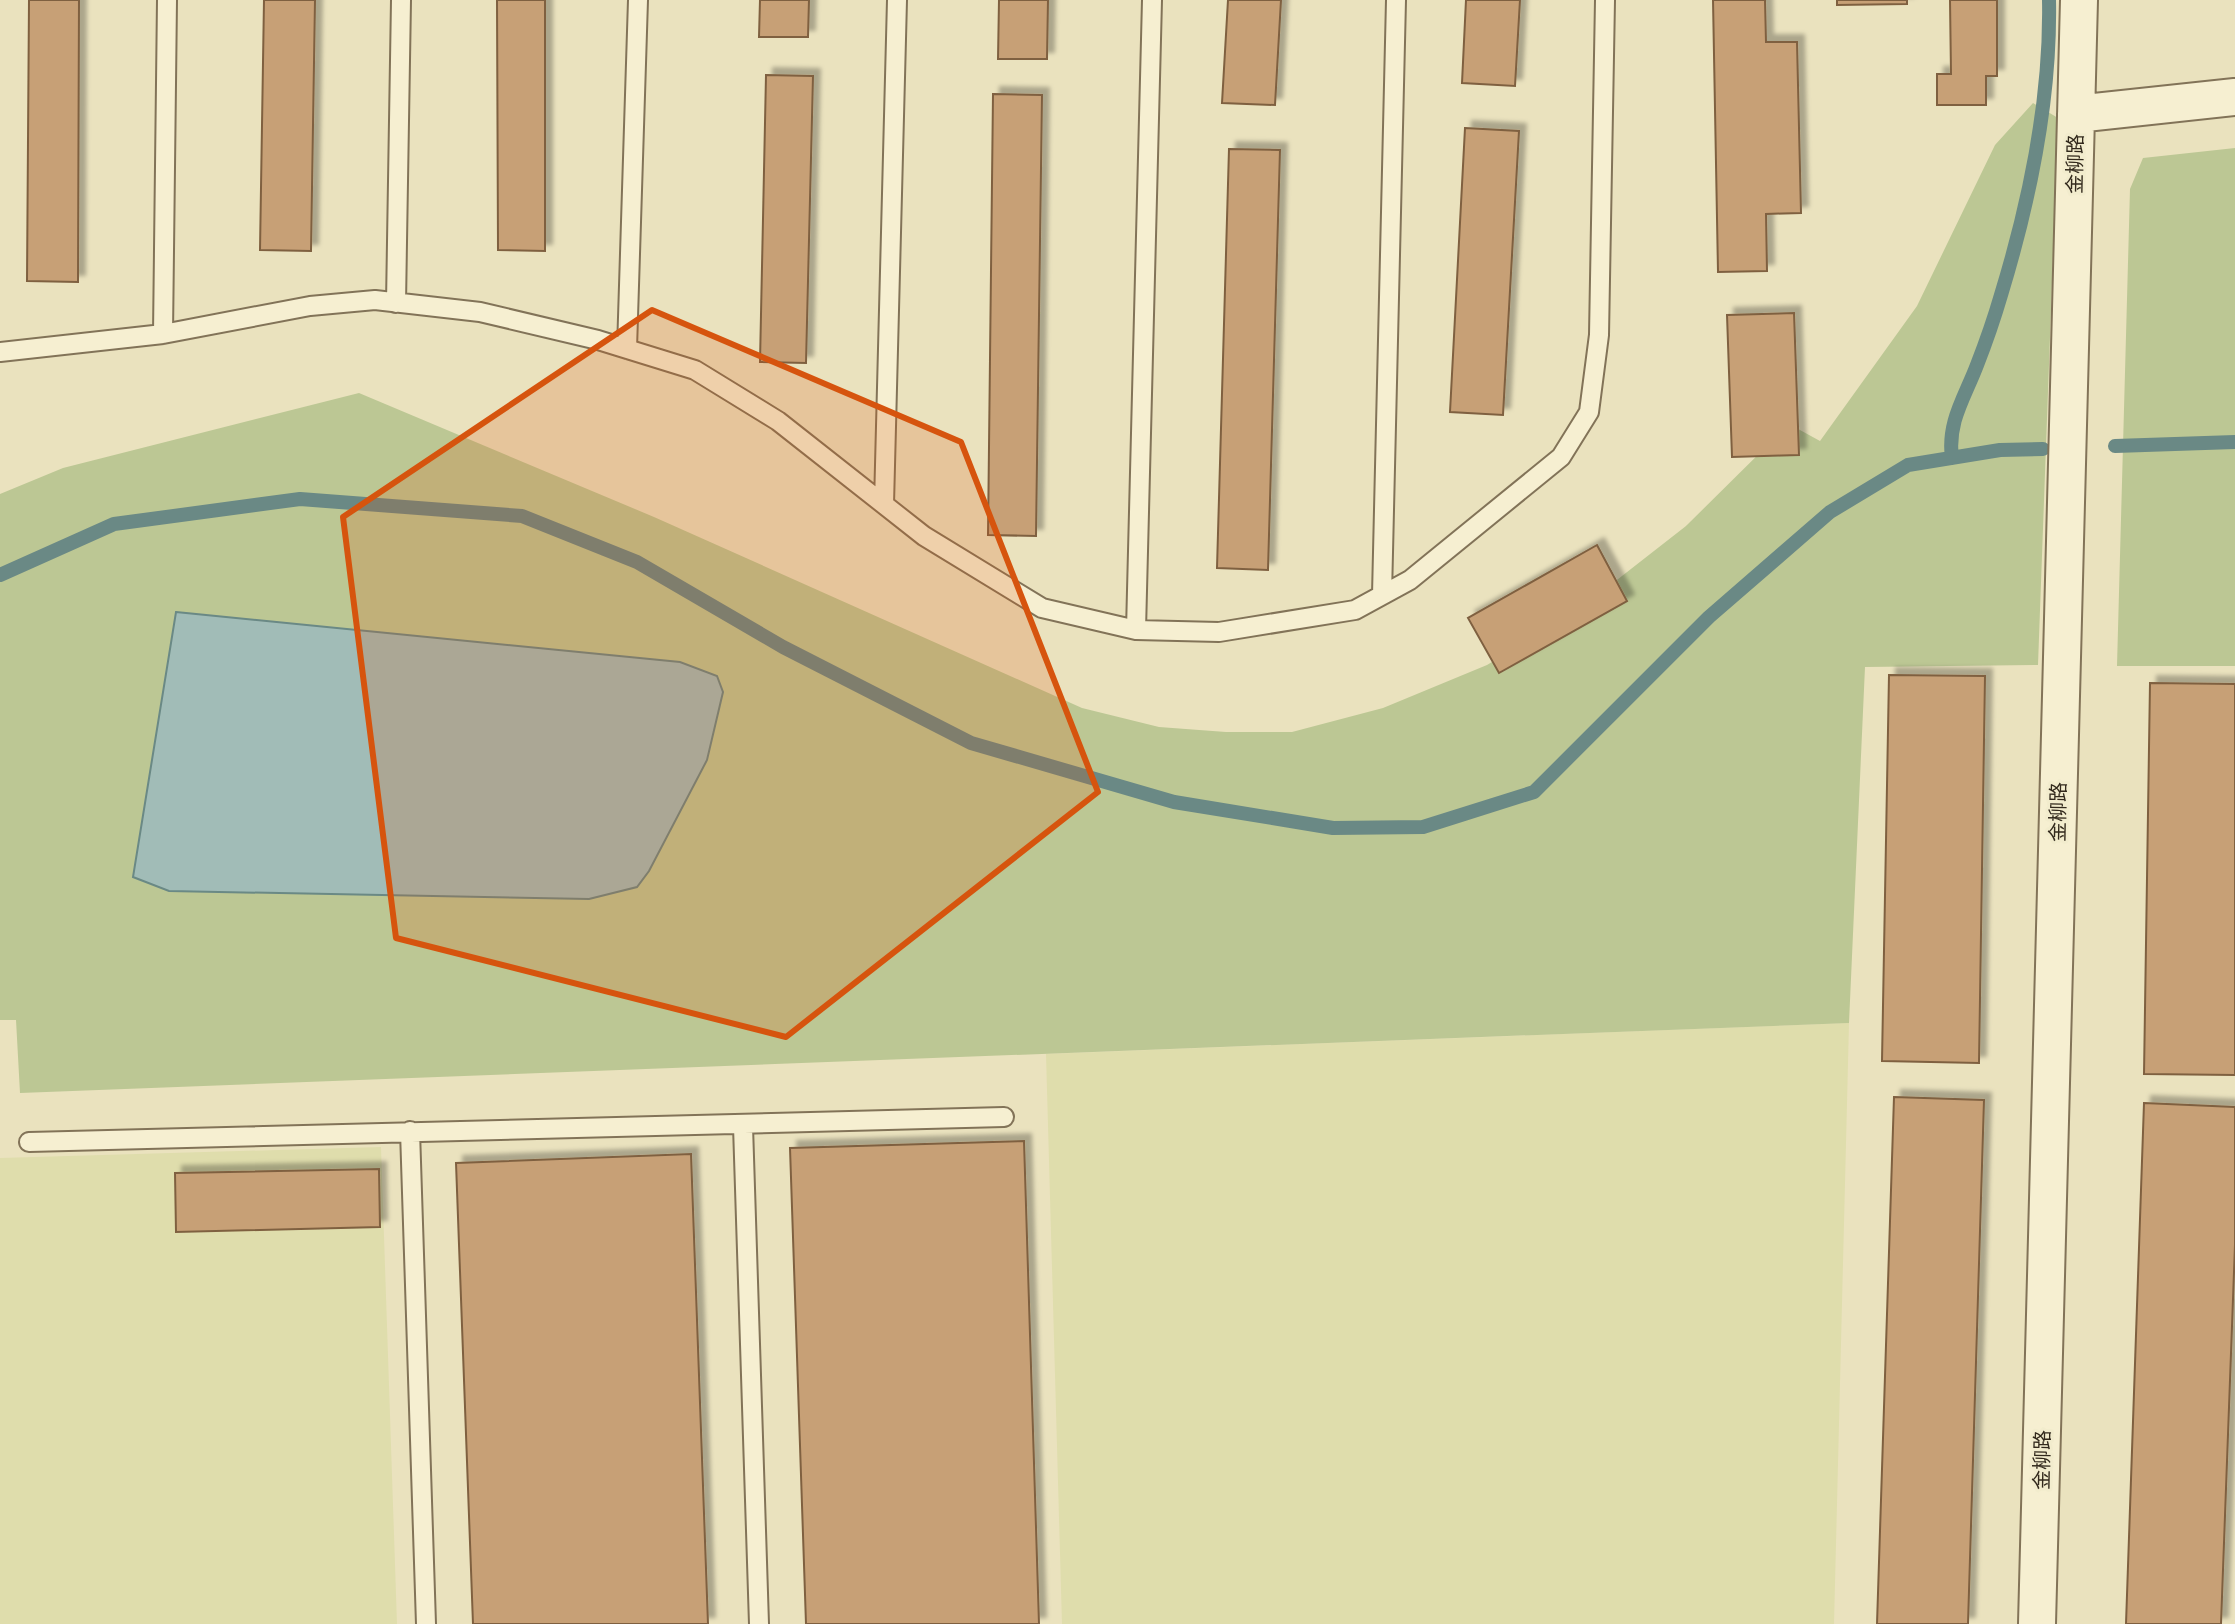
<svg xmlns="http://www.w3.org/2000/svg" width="2235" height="1624" viewBox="0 0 2235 1624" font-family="Bitter,'Noto Sans SC',serif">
<defs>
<filter id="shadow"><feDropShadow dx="7" dy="-7" stdDeviation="2" flood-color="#0004"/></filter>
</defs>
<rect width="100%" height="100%" fill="#eae2be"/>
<path fill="#dfddac" d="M1849 1023 1834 1624H1062L1046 1054Z
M381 1147 397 1624H0V1158Z"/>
<path fill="#bcc794" d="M2033 103 2058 118 2038 665 1865 667 1849 1023 20 1093 16 1020H0V494L63 468 359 393 654 517 1082 708 1159 727 1226 732H1292L1383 708 1487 665 1581 608 1686 526 1789 424 1820 441 1917 306 1995 145Z
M2235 148V666H2117L2130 189 2143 158Z"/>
<path fill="#a1bcb7" stroke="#6a8985" stroke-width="2" d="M176 612 680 662 717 676 723 692 707 760 649 871 637 887 589 899 169 891 133 877Z"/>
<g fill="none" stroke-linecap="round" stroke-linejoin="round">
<path stroke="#6a8985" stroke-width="14" d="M2115 446 2235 442
M1952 458C1947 422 1965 397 1977 365 1986 342 1994 319 2001 295 2030 200 2051 100 2049 0
M0 575 114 524 300 499 522 516 637 562 783 647 971 743 1174 802 1333 828 1423 827 1534 792 1709 617 1830 512 1908 465 2000 450 2043 449"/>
</g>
<path fill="#c7a076" stroke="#7f6040" stroke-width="2" filter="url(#shadow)" d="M29 0H79L78 282 27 281Z
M264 0H315L311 251 260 250Z
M497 0H545V251L498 250Z
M760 0H809L808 37H759Z
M999 0H1048L1047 59H998Z
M1228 0H1281L1275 105 1222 103Z
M1466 0H1520L1515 86 1462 83Z
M1713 0H1765L1766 42H1797L1801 213 1766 214 1767 271 1718 272Z
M1837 0H1907V4L1837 5Z
M1950 0H1997V76H1986V105H1937V74H1951Z
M766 75 813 76 806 363 760 362Z
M993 94 1042 95 1036 536 988 535Z
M1465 128 1519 131 1503 415 1450 412Z
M1229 149 1280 150 1268 570 1217 568Z
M1794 313 1799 455 1732 457 1727 315Z
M1597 545 1627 601 1499 673 1468 618Z
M1889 675 1985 676 1979 1063 1882 1061Z
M2150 683 2235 684V1075L2144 1074Z
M1894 1097 1984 1100 1968 1624H1877Z
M2144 1103 2235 1107V1245L2221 1624H2126Z
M1024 1141 1039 1624H806L790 1148Z
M691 1154 708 1624H473L456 1163Z
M379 1169 380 1227 176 1232 175 1173Z"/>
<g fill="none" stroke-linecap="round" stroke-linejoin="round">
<defs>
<path id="service" d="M396 303 401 0
M163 334 167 0
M627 349 638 0
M0 352 163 334 310 306 375 300 480 312 598 340 695 370 778 421 924 536 1042 608 1136 630 1219 632 1355 610 1410 580 1561 457 1589 412 1599 335 1605 0
M884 504 897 0
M1382 595 1396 0
M1136 630 1152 0
M743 1126 759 1624
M410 1131 426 1624
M29 1142 1004 1117"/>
<path id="minor" d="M2076 114 2235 97
M2037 1624 2079 0"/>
</defs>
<use href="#service" stroke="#827358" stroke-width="22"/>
<use href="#minor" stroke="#827358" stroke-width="40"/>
<use href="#service" stroke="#f6efd1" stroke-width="18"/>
<use href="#minor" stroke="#f6efd1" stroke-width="36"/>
</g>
<path fill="#d6540e" fill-opacity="0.2" stroke="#d6540e" stroke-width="6" stroke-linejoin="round" d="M652 310 961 442 1098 792 786 1037 396 938 343 517Z"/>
<g text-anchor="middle" stroke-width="6" stroke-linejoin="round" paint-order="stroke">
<g font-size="20" fill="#32291c" stroke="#f2eccd">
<text transform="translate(2075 164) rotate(-89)" y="7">金柳路</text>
<text transform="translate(2058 812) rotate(-89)" y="7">金柳路</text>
<text transform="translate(2042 1460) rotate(-89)" y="7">金柳路</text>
</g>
</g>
</svg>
